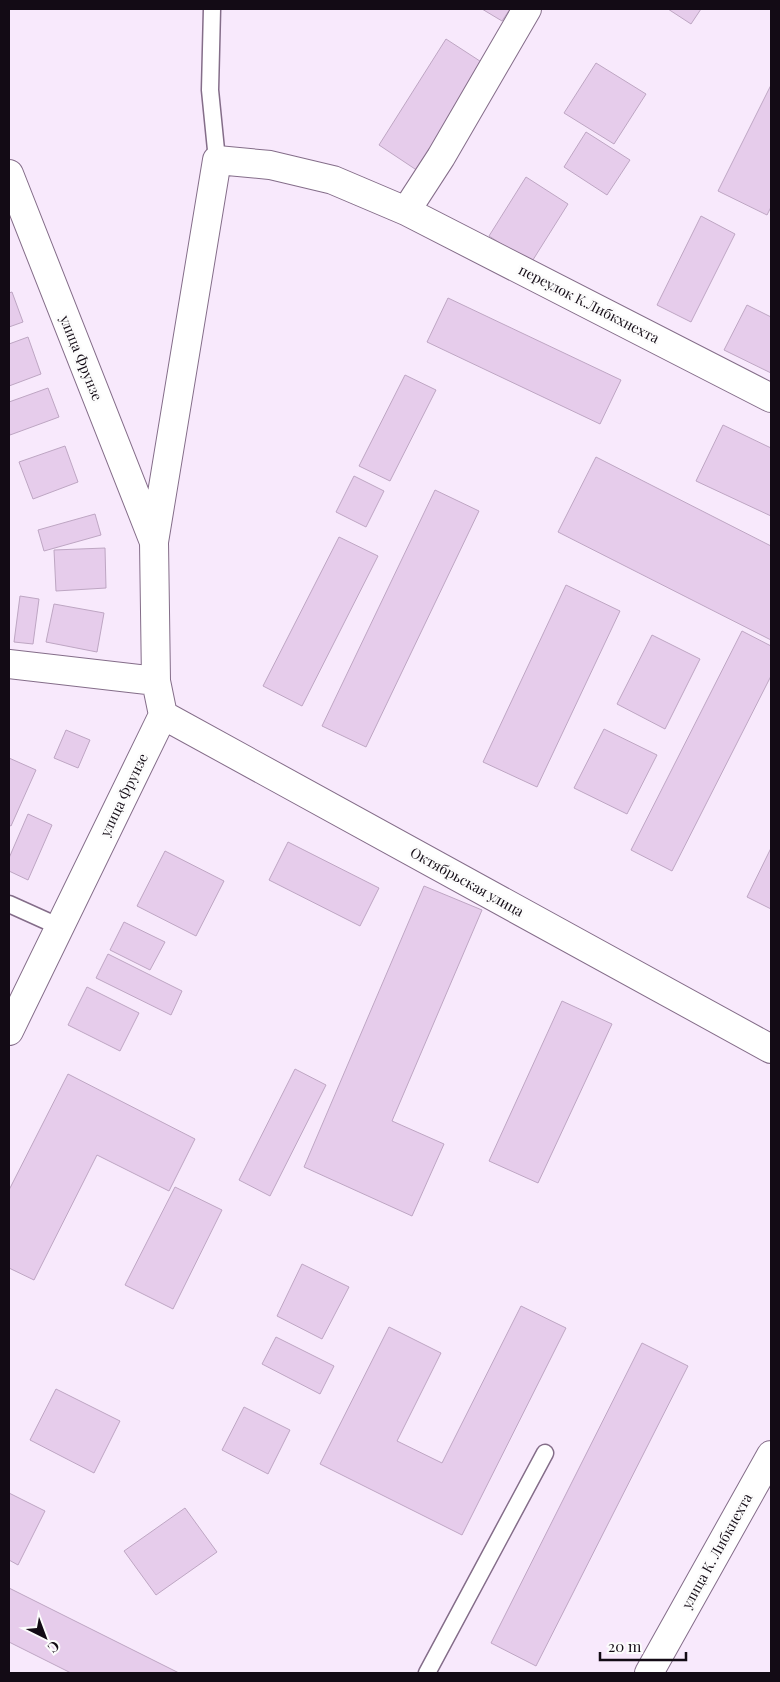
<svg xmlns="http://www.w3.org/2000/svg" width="780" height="1682" viewBox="0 0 780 1682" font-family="'Playfair Display',serif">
<rect width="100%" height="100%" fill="#f8e9fc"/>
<path fill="#e6cceb" stroke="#bea6c3" d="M482 9H510L502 21Z
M668 9H701L691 24Z
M446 39 486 65 418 171 379 145Z
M596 63 646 94 614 144 564 113Z
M771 85V207L767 215 718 191Z
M586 132 630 160 607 195 564 167Z
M526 177 568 204 531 263 489 236Z
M701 216 735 234 691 322 657 305Z
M12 292 23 322 9 327V293Z
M448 298 621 380 600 424 427 342Z
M747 305 771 317V373L724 350Z
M28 337 41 374 9 386V344Z
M405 375 436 390 390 481 359 466Z
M48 388 59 417 10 435 9 431V402Z
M723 425 771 448V516L696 481Z
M65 446 78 482 33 499 19 462Z
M596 457 771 546V640L558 532Z
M354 476 384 491 366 527 336 512Z
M435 490 479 511 366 747 322 726Z
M95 514 101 535 44 551 38 530Z
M339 537 378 556 302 706 263 686Z
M105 548 106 588 56 591 54 550Z
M566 585 620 611 537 787 483 762Z
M20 596 39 599 33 644 14 642Z
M54 604 104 613 97 652 46 642Z
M742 631 771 646V676L672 871 631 850Z
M652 635 700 659 665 729 617 704Z
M604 729 657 755 627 814 574 788Z
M66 730 90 740 78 768 54 758Z
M9 758 36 770 11 826 9 825Z
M28 814 52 825 28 880 9 871V858Z
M288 842 379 888 360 926 269 880Z
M771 848V909L747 897Z
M165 851 224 881 196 936 137 906Z
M424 886 482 910 392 1121 444 1144 412 1216 304 1167Z
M124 922 165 942 150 970 110 950Z
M108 954 182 991 171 1015 96 978Z
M87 987 139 1013 120 1051 68 1025Z
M562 1001 612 1024 538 1183 489 1161Z
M295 1069 326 1085 270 1196 239 1180Z
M68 1074 195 1139 169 1191 97 1155 34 1280 9 1268V1190Z
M175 1187 222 1210 173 1309 125 1285Z
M302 1264 349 1287 322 1339 277 1316Z
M521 1306 566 1328 462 1535 320 1464 389 1327 441 1353 397 1441 442 1463Z
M276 1337 334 1366 320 1394 262 1364Z
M642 1343 688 1366 536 1666 491 1643Z
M56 1389 120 1421 94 1473 30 1440Z
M244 1407 290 1430 268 1474 222 1450Z
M9 1493 45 1511 18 1565 9 1560Z
M185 1508 217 1552 156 1595 124 1551Z
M9 1588 179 1673H71L9 1642Z"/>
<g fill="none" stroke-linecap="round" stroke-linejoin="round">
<defs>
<path id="lane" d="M212 9 210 90 217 160
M9 904 60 927
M427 1673 545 1453"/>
<path id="street" d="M9 174 154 542
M406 211 771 398
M9 664 156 681
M163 715 771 1049
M9 1031 163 715 156 681 154 542 217 160 270 165 333 180 406 211 441 157 527 9
M649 1673 771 1455"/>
</defs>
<use href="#lane" stroke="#846d89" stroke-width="19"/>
<use href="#street" stroke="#846d89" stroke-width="30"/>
<use href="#lane" stroke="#fff" stroke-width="16"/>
<use href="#street" stroke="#fff" stroke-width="28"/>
</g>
<g text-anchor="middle" stroke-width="5" stroke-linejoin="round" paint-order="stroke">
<g font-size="14" fill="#130b15" stroke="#fcfcfc">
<text transform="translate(589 304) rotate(27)" y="5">переулок К.Либкхнехта</text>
<text transform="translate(81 358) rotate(68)" y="5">улица Фрунзе</text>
<text transform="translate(124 795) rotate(-64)" y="5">улица Фрунзе</text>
<text transform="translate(467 882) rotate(29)" y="5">Октябрьская улица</text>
<text transform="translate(717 1551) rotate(-61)" y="5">улица К. Либкнехта</text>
</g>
</g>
<rect width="780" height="1682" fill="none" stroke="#130b15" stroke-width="20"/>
<g transform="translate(45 1637) rotate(138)" stroke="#fcfcfc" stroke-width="4" paint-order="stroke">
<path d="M0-4L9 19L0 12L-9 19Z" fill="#130b15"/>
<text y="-8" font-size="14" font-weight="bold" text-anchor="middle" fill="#130b15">С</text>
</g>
<path d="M600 1652v8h86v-8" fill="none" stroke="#130b15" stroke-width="2.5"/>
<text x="608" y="1652" font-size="15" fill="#130b15" stroke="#fcfcfc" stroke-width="4" paint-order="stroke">20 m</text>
</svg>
